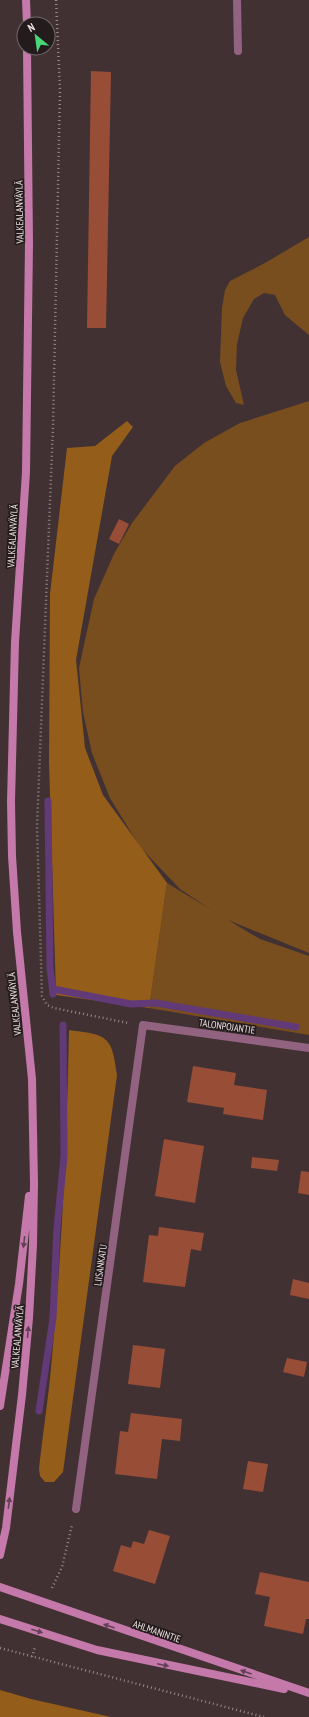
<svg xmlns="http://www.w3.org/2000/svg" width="309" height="1717" viewBox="0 0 309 1717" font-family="'PT Sans Narrow',sans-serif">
<rect width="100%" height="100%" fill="#423133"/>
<path fill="#784e1e" d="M309 237V335L285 315 275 295 264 293 254 299 243 318 237 344 236 370 244 405 236 403 226 386 220 362 222 308 225 290 230 281 265 263Z
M309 401V953L228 920 260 939 309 956V1035L149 1008 167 883 210 909 180 889 140 847 110 798 92 753 83 712 79 668 94 599 114 554 132 523 175 466 204 443 240 423Z"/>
<path fill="#945d1a" d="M127 421 133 427 112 456 76 660 85 748 103 795 167 883 149 1008 56 995 49 762 50 594 67 448 95 446Z
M69 1030C107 1035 112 1035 117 1075L63 1472 54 1482H45L40 1476 39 1469C43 1432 49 1394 52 1357 62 1248 67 1139 69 1030Z
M0 1690 31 1699 111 1717H0Z"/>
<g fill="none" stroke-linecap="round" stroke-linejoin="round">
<path stroke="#613a77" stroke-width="7" d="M48 801 50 968 53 994
M53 989 131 1004 156 1003 296 1027
M39 1411 53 1318 57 1228 64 1156 63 1025"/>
</g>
<path fill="#984d37" d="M91 71 111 72 106 328H87Z
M119 519 129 524 119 544 109 539Z
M193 1066 236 1073 234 1085 267 1090 263 1120 223 1114 224 1108 187 1102Z
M164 1139 204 1146 195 1203 155 1196Z
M252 1157 279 1160 277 1171 251 1168Z
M301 1171 309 1172V1195L298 1193Z
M159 1227 204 1233 201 1251 191 1249 185 1287 143 1282 149 1235 158 1236Z
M293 1279 309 1283V1299L290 1295Z
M133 1345 165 1349 160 1388 128 1384Z
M287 1358 307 1362 304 1377 283 1372Z
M131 1413 182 1419 180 1441 162 1439 157 1479 115 1474 120 1431 128 1432Z
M248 1461 268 1464 263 1492 243 1489Z
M149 1530 170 1536 155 1584 113 1571 121 1545 131 1548 133 1541 144 1544Z
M260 1572 309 1582V1619H306L303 1634 264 1626 270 1597 255 1594Z"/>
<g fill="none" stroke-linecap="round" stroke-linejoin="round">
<path stroke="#97898b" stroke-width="2.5" stroke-dasharray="1 3" stroke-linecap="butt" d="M56 0 60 90 53 427 37 827 42 996 47 1005 54 1008 128 1023
M52 1588 62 1567 72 1525
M0 1648 264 1717
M32 1657 35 1647"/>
<path stroke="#926281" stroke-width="8" d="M237 0 238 51"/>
<path stroke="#926281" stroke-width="8" d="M76 1509 143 1025 309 1048"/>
<path stroke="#c479aa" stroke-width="8" d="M26 0 27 24
M0 1406 19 1284 29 1196
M0 1555 6 1528 22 1395 29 1318 33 1245 34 1183 32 1079 17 932 12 856 11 802 15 642 26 472 29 244 27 48
M0 1587 309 1693
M0 1619 97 1650 284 1689"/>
</g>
<defs><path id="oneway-solid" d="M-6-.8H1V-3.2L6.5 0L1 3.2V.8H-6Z"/></defs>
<g fill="#634155">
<use href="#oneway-solid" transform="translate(24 1242) rotate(97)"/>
<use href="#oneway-solid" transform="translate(28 1332) rotate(-85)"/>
<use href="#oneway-solid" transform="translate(9 1503) rotate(-83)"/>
<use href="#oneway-solid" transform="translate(109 1626) rotate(-161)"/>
<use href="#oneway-solid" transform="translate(37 1631) rotate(17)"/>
<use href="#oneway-solid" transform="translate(163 1665) rotate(12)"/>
<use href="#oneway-solid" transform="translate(246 1672) rotate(-161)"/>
</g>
<g text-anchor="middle" stroke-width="3.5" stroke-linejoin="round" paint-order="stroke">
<g font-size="10" fill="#ece0e2" stroke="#231b1c">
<text transform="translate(19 212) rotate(-91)" y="4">VALKEALANVÄYLÄ</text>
<text transform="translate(12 536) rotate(-87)" y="4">VALKEALANVÄYLÄ</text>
<text transform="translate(14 1004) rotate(-96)" y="4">VALKEALANVÄYLÄ</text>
<text transform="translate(227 1026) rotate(8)" y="4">TALONPOJANTIE</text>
<text transform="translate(100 1265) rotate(-82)" y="4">LIISANKATU</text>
<text transform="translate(17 1337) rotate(-85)" y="4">VALKEALANVÄYLÄ</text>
<text transform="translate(157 1631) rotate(19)" y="4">AHLMANINTIE</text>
</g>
</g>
<g transform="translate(36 36) rotate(331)"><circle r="19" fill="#231b1c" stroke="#736a6b"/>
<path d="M0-3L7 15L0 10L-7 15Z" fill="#47d779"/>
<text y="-6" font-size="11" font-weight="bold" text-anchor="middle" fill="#ece0e2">N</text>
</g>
</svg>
